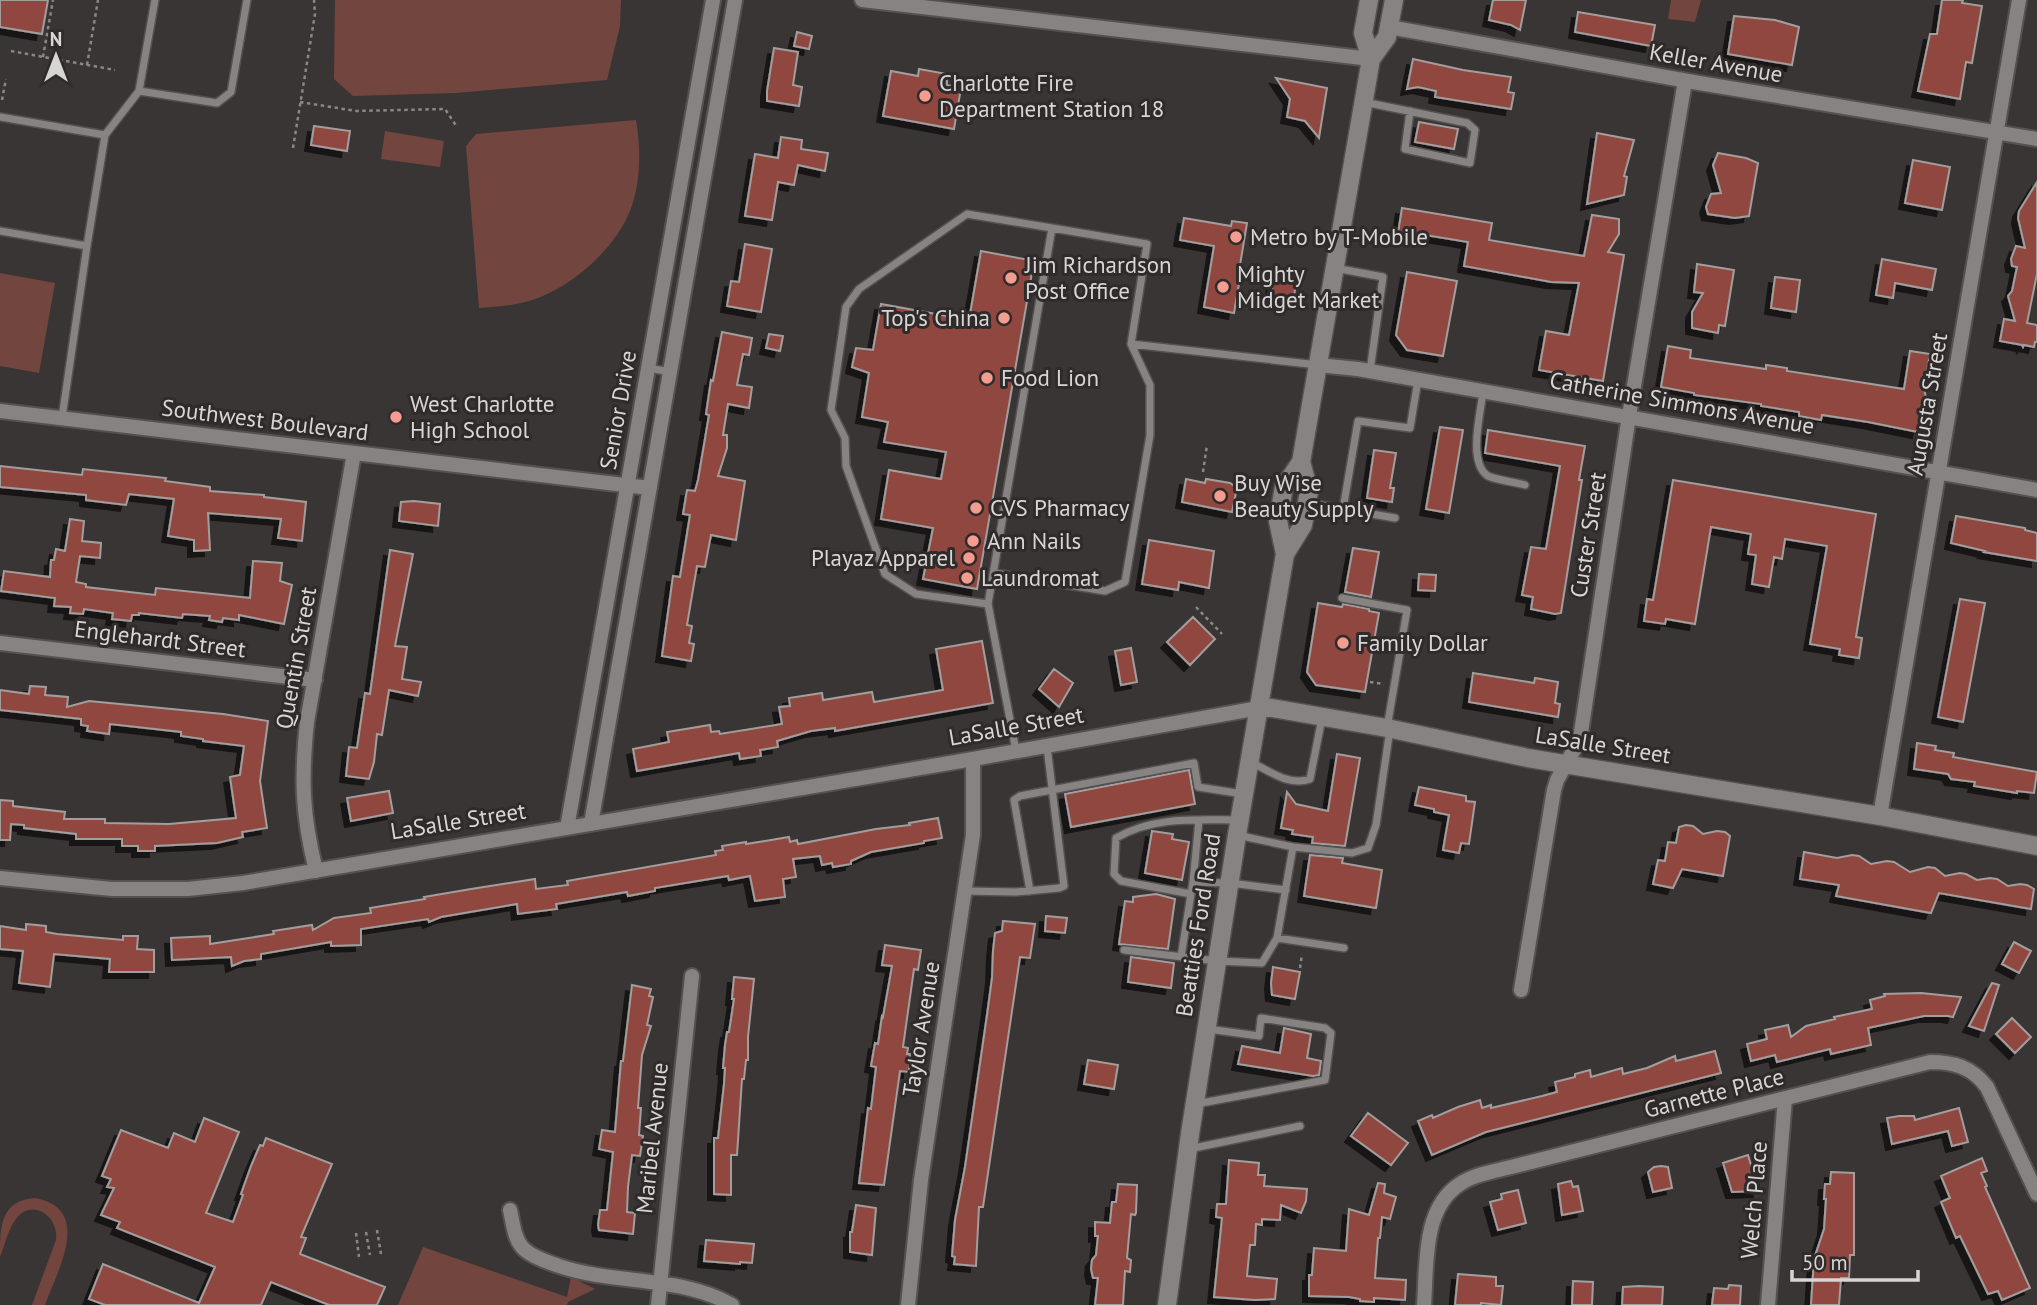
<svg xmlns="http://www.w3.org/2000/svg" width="2037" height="1305" viewBox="0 0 2037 1305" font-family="'PT Sans',sans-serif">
<defs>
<filter id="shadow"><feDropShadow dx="-6" dy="6" stdDeviation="0" flood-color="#0009"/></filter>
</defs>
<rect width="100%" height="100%" fill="#393534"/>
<path fill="#73453f" d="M335 0H621L620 26 607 80 456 93 353 96 334 79Z
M1671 0H1701L1695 22 1668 19Z
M636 120C641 148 641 184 630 211 615 248 575 284 538 298 519 305 499 307 479 308L466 146 476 134Z
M385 131 444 141 440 167 381 159Z
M0 273 55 283 39 373 0 366Z
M35 1198C94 1209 57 1271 45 1305H32L56 1240C59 1215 31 1198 16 1219 8 1229 5 1245 0 1257 0 1228 0 1200 35 1198Z
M423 1247 567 1297 571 1277 595 1289 568 1302 567 1305H398Z"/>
<path fill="#90473f" stroke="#a29e9d" stroke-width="2" filter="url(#shadow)" d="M0 0H48L42 34 0 27Z
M1493 0H1526L1520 30 1511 25 1489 20Z
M1942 0H1963L1962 3 1982 6 1972 63 1966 62 1960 99 1918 91 1930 34H1937Z
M1578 12 1655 25 1651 46 1575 32Z
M1734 16 1775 20 1799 27 1792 65 1728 54Z
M797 32 812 36 809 49 794 46Z
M774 48 798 52 793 85 802 87 799 106 767 101V91Z
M1413 59 1463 70 1511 77 1508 92 1514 93 1511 109 1435 97 1436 91 1418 87 1407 89Z
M919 69 947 74V85L961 88 954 129 883 116 891 71 918 76Z
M1276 78 1327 88 1319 138 1305 121 1287 117 1290 99Z
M1419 122 1458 129 1454 149 1415 142Z
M314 126 350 131 347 151 311 145Z
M1597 133 1634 140 1624 176 1627 177 1624 195 1587 204Z
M781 137 802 140 801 149 828 153 825 171 798 165 794 185 778 182 772 220 745 216 755 154 778 158Z
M1718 153 1746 158 1758 163 1749 216 1735 218 1708 214 1706 207 1711 194 1721 193 1713 165Z
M1913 160 1950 167 1942 210 1905 203Z
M2037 182V274L2027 323 2037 325V342H2035L2034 347 2024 345 2023 347 2022 345 2000 341 2004 319 2015 321 2008 296 2012 291 2017 267 2012 266 2011 259 2016 246 2025 248 2018 218 2019 211Z
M1402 208 1492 223 1489 240 1584 256 1592 215 1619 219V234L1608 252 1624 255 1603 381 1539 370 1546 331 1569 335 1579 283 1551 282 1464 266 1468 242 1407 232 1398 233Z
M1184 218 1231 226 1232 221 1247 223 1240 265 1242 266 1234 313 1204 307 1214 246 1180 240Z
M745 244 772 249 761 312 727 306 731 281 739 282Z
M981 251 1034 261 977 589 923 579 933 528 881 519 889 470 941 479 946 452 884 442 888 422 862 417 869 373 852 367 856 348 873 350 881 304 969 320Z
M1882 259 1936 269 1932 290 1895 283 1893 298 1876 295Z
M1697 264 1734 270 1725 326 1719 325 1718 333 1692 328V312L1703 293 1694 292Z
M1276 268 1298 271 1293 302 1270 298Z
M1407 272 1457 281 1443 356 1407 350 1396 335Z
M1775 277 1800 280 1796 312 1771 308Z
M722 332 752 338 749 355 743 354 737 385 752 387 749 408 728 404 723 435H727V448L718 476 745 481 736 540 711 535 705 567 697 566 687 625 692 626 689 643 694 644 691 661 662 656 673 576 680 577 690 515 683 514 687 490 695 491 698 480 709 415 706 414 711 380 713 381Z
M769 334 783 336 780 351 766 348Z
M1668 346 1691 350 1690 358 1766 369V365L1787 368V371L1904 389 1910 351 1930 354 1924 389 1926 397 1918 432 1868 422 1822 415 1821 420 1799 416V412L1761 406V404L1694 395V393L1661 387Z
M1440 427 1463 430 1449 513 1426 509Z
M1488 430 1585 446 1579 480H1582L1561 613 1555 614 1531 609 1533 597 1522 595 1531 547 1546 549 1560 466 1485 453Z
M1374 450 1396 453 1390 488H1394L1392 502 1367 498Z
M0 466 82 475 83 469 166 478 165 481 210 487V491L264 495V497L306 502 302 541 278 538 281 519 208 513 210 550 194 551V540L168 536 174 499 129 494 126 505 86 500V495L0 487Z
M1186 479 1205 483 1206 479 1230 483 1237 488 1232 512 1182 502Z
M1673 480 1876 514 1856 637 1862 638 1859 658 1839 655 1840 649 1810 644 1827 546 1785 539 1782 559 1774 557 1769 587 1752 584 1756 555 1748 554 1751 534 1711 527 1695 624 1666 619 1665 624 1644 621 1647 599 1653 600Z
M414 501 440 504 438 526 399 521 401 502Z
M1956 516 2025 528V530L2037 533V561L1984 552 1985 551 1951 543Z
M70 519 84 521 82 541 101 543 100 558 80 556 76 582 86 584V587L155 595 156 588 250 598 253 561 282 563 280 581 292 585 284 624 239 615V620L223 618 222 622 209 620 210 616 183 614 182 618 139 613V615H132L131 621 112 619 113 613 84 609 83 614 70 613 71 607 54 606 55 598 1 591 4 571 50 577 51 560H54L56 549 65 551Z
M1149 540 1214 551 1209 588 1179 582 1178 590 1142 584Z
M1353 548 1379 552 1371 597 1345 592Z
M390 550 413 554 395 646 407 647 402 679 421 682 418 696 389 690 382 735 377 734 374 762 369 779 346 776 349 747 357 748 365 693 370 694Z
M1419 574 1436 575 1435 591 1418 590Z
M1960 599 1985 603 1963 722 1938 717Z
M1318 603 1342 607 1343 604 1369 609V611L1379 613 1365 692 1316 685 1307 672Z
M1193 617 1215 639 1190 665 1167 642Z
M982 641 993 703 835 731V728L811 731 777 741 778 747 760 750 761 756 740 759 739 753 637 771 633 749 669 742 667 732 710 725 711 732 719 731 720 734 782 724 779 707 790 706 789 698 822 693 823 700 872 692 874 702 943 690 936 649Z
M1131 648 1137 682 1121 685 1115 651Z
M1054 669 1073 683 1059 707 1039 689Z
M1473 673 1534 683 1535 678 1558 682 1555 703 1560 704 1558 717 1469 702Z
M30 686 46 687 45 695 68 697 67 707 89 701 223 714 268 721 260 781 267 828 242 832 243 837 217 843 155 846V851H138V846H122V839H76V834L24 828V825L11 824 10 840H0V800L13 801V806L65 812 64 819H105V823L169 824 236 818 230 777 240 775 244 746 203 741V739L181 736V732L110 724 109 734 87 731 88 726 81 725V719L0 710V690L29 694Z
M1917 743 1936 746 1935 750 1954 753 1953 757 2037 772 2034 793 2017 791V793L1974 786 1975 782 1951 779 1948 774 1914 769Z
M1337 754 1360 758 1345 846 1312 843 1313 837 1292 834 1293 830 1281 828 1287 792 1296 804 1328 811Z
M1189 770 1195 804 1071 827 1065 794Z
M1419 787 1466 796V801L1475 802 1469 844 1461 843 1459 853 1443 850 1449 815 1434 812V809L1415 805Z
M389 791 393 813 351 821 347 798Z
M938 818 942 838 924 841V843L871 852 851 861V864L833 867 832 863 822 865 820 856 793 859 796 877 783 879 785 897 755 901 750 876 729 880 728 876 655 888V891L628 896 627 892 556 904 557 909 518 914 517 904 441 917 429 922 428 919 361 929V945L331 946V942L261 954V959L244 961 232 966 231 957 172 960 171 938 210 936V944L274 934 273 931 312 925 313 930 334 918 371 913 370 908 425 899 424 897 471 889 535 879 536 889 568 885 567 881 716 855 715 851 723 850 722 846 746 842V844L789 837 790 842 797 840 798 844 876 829 910 825 909 823Z
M1686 825 1693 826 1703 834 1717 831 1725 832 1730 836 1723 876 1682 869 1673 888 1653 884 1658 860 1665 861 1668 842 1676 843 1679 827Z
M1152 831 1173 834 1172 839 1189 842 1182 880 1145 873Z
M1804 852 1837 858 1852 855 1859 856 1871 864 1887 861 1894 862 1910 872 1928 867 1935 868 1945 876 1960 873 1966 874 1977 880 1990 878 1997 879 2008 886 2020 884 2027 885 2034 889 2031 909 1939 893 1931 913 1836 896 1839 885 1800 879Z
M1310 855 1343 858 1342 863 1382 870 1376 908 1304 896Z
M1156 894 1175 899 1168 949 1119 944 1125 901 1133 902V897Z
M1046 916 1067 918 1065 933 1045 931Z
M1003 921 1035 924 1030 958 1020 957 983 1207H979L976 1266 954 1264 955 1257 952 1256 955 1220 965 1167 987 1015 992 978 993 951 995 933 1002 931Z
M26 924 46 926V932L57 934 123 940V936H138L137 949 154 950V972H109L110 959 54 954 50 987 19 983 23 951 0 949V926L26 930Z
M2014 942 2031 951 2019 973 2002 964Z
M885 945 921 950 918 970 914 969 903 1047 908 1048 907 1054H910L909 1072 900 1071 884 1185 859 1183 867 1117 868 1108 871 1109 876 1067 871 1066 875 1043 878 1044 882 1016 883 1017 892 966 882 965Z
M1131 957 1174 963 1171 988 1128 982Z
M1273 967 1300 972 1295 999 1272 995 1271 983Z
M734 977 754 979 748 1037V1060H746L744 1079H742L737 1155H731V1195L714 1194V1138H718L724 1084 725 1068H723L725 1045 727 1032H729L734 999H732Z
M1992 983 1999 985 1984 1031 1969 1026Z
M632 985 651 989 649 996 653 997 647 1025 651 1026 642 1055 638 1108H641L639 1135 643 1136 640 1156 632 1155 628 1187 627 1212 635 1213 633 1234 599 1230 598 1225 600 1210H607L613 1152 599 1149 602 1130 615 1132 621 1061H623Z
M1921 993 1961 997 1953 1017 1948 1016H1924L1868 1028 1871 1045 1831 1054 1830 1049 1777 1062 1775 1055 1751 1061 1747 1044 1767 1039 1765 1030 1788 1025 1791 1037 1806 1026 1835 1019 1834 1017 1872 1009 1870 1000 1885 996 1884 994Z
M2012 1018 2031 1037 2015 1053 1996 1034Z
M1284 1028 1311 1034 1307 1058 1321 1061 1319 1075 1313 1076 1238 1064 1242 1046 1280 1053Z
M1715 1051 1721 1073 1486 1132 1432 1155 1418 1121 1432 1115 1433 1118 1458 1107 1480 1100 1482 1108 1491 1105V1108L1542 1096 1557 1092 1555 1082 1575 1077V1074L1590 1070 1591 1077 1622 1068 1623 1074 1647 1068 1675 1056 1676 1061Z
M1088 1060 1118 1065 1114 1089 1084 1084Z
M1959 1108 1968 1142 1952 1146 1948 1131 1892 1144 1887 1118 1899 1116H1914L1915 1120Z
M1368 1113 1408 1143 1391 1165 1351 1136Z
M204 1118 239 1132 206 1213 233 1222 243 1195 241 1194 251 1166 260 1145 263 1146 266 1138 332 1164 301 1237 306 1238 300 1254 385 1287 377 1305H329L271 1282 261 1305H105L89 1299 103 1264 199 1303 215 1267 117 1228 120 1222 101 1215 114 1188 107 1187 111 1179 102 1176 121 1130 168 1148 174 1133 195 1142Z
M1748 1155 1759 1191 1732 1192 1723 1163Z
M1982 1158 1987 1171 1981 1173 1987 1186 1985 1187 2030 1288 2002 1300 1998 1291 1988 1294 1960 1236 1956 1238 1941 1202 1950 1198 1941 1176Z
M1229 1160 1259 1163 1258 1175H1265L1264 1186 1307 1189 1306 1201 1301 1213 1281 1205 1280 1220 1262 1219V1225L1256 1224 1255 1245H1250L1247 1276 1277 1279 1275 1299 1255 1300 1214 1297 1222 1218 1216 1217 1217 1204H1226Z
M1661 1166 1668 1167 1672 1188 1653 1192 1648 1172 1654 1167Z
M1831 1172 1854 1173V1255H1850L1849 1278H1841L1839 1305H1811L1814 1259 1824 1229 1826 1199H1824L1825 1184H1830Z
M1571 1181 1573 1187 1578 1186 1583 1211 1562 1215 1558 1184Z
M1378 1183 1385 1184 1384 1193 1396 1197 1390 1219 1382 1217 1380 1238H1378L1375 1278 1406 1280 1405 1300 1374 1298V1302L1360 1301V1299L1349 1297 1309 1296V1275H1312L1314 1248 1346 1251 1349 1209 1369 1215Z
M1118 1184 1137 1185 1136 1213 1135 1215 1131 1214 1127 1258 1131 1260 1130 1272 1125 1271 1123 1305H1095L1098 1278H1093L1091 1269 1092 1260 1096 1255 1098 1236H1095V1222L1110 1223 1112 1202H1116Z
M1518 1190 1526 1223 1498 1230 1490 1202 1502 1199 1501 1194Z
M856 1205 876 1208 872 1255 850 1252V1232H852Z
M706 1240 754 1244 752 1263 740 1262V1264L704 1261Z
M1458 1274 1496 1277V1286H1503L1501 1305 1481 1303V1305H1455Z
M1573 1281 1593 1282 1592 1305H1572Z
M1729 1285 1741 1286 1740 1305H1712L1714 1288 1728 1289Z
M1639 1286 1663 1287 1662 1305H1622L1623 1287Z"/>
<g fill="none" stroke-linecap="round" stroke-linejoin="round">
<defs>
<path id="lane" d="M139 91 217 103 231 92 247 0
M1364 102 1467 123 1475 130 1470 163 1405 149 1410 111
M0 117 105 135
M0 231 87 246 62 418
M87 246 105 135 139 91 155 0
M1335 268 1383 277 1370 371
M1131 344 1318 365
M649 368 670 372
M1483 392C1481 411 1467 463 1488 476 1496 480 1515 482 1525 485
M1309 503 1343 509
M1395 518 1343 509 1358 421 1410 428 1418 380
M994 573 1105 591 1125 582 1150 435V385L1131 344 1147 244 1052 228
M1342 598 1407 610 1387 728
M988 604 916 594 885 574 846 466 845 438 831 410 846 307 859 289 967 214 1052 228 988 604 1016 751
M1249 761C1268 770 1289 787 1310 779L1322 718
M1239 820C1196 820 1154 816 1116 838L1114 874 1121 881 1191 894 1193 882 1230 883 1286 890
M1237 835 1293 847 1277 938
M1293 847 1352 853 1368 848 1376 825 1390 729
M1193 882 1199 820
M965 891 1016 892 1059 888 1064 886 1047 747
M1030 891 1014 800 1020 796 1194 763 1198 787 1243 794
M1124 950 1217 961 1262 963 1277 938 1344 948
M1181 957 1191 894
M1196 1104 1325 1080 1331 1033 1325 1028 1261 1018 1259 1036 1208 1029
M1189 1149 1300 1126"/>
<path id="street" d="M862 0 1371 59
M1389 27 1699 83 2037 139
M1318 365 1358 369 2037 490
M0 411 650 488
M0 643 315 680
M1880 816 2019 0
M591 824 735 0
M567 828 713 0
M316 871C302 814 301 779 307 722L354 453
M0 878 112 889H188L243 883 973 759 1259 708
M1521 990 1554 790 1557 780 1580 739 1629 416 1685 81
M510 1210C513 1222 514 1241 525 1250 534 1258 548 1262 559 1266 615 1285 680 1275 732 1305
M658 1305 692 976
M908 1305 921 1180 973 835V759
M1424 1305C1427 1266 1422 1208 1460 1184 1473 1175 1491 1172 1507 1168L1930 1062C1954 1062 1972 1067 1987 1087L2037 1194
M1768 1305 1785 1098"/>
<path id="secondary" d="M1369 0 1363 33 1371 59
M1285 554 1303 525 1309 491 1301 462
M1259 708H1272L1387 728 1528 758 1880 816 2037 846
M1167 1305 1190 1134 1237 835 1285 554 1278 521 1284 487 1301 462 1371 59 1387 37 1394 0"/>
</defs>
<use href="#lane" stroke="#545150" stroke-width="10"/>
<use href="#street" stroke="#545150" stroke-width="18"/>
<use href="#secondary" stroke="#545150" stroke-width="21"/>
<path stroke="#8a8786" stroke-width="2.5" stroke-dasharray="3.5 3.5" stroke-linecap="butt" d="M11 51 115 70
M43 57 53 0
M87 65 98 0
M2 100 6 79
M300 102 356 111 445 109 457 127
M293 148 315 14 314 0
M1203 472 1207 445
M1196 607 1222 634
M1370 682 1384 684
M1300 968 1302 954
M377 1230 381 1254
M366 1232 370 1255
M356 1233 359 1257"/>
<use href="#lane" stroke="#878382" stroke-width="7"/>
<use href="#street" stroke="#878382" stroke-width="14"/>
<use href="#secondary" stroke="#878382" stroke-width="18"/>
</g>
<g fill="#f59c90" stroke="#2f2b2a" stroke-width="2.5">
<circle cx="925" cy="96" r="7"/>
<circle cx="1236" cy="237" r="7"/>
<circle cx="1011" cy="278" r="7"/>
<circle cx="1223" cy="287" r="7"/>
<circle cx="1004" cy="318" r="7"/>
<circle cx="987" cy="378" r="7"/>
<circle cx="396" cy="417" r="7"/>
<circle cx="1220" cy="496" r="7"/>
<circle cx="976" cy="508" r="7"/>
<circle cx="973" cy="541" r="7"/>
<circle cx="969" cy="558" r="7"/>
<circle cx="967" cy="578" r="7"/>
<circle cx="1343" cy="643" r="7"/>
</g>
<g text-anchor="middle" stroke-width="6" stroke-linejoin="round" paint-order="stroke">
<g font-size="23" fill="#d8d5d5" stroke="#2f2b2a">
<text transform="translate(1716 63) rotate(10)" y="8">Keller Avenue</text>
<text transform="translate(1682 403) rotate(10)" y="8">Catherine Simmons Avenue</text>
<text transform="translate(1927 404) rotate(-80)" y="8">Augusta Street</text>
<text transform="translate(618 410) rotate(-80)" y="8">Senior Drive</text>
<text transform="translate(265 420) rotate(7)" y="8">Southwest Boulevard</text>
<text transform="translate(1588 535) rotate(-81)" y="8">Custer Street</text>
<text transform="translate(160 639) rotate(7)" y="8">Englehardt Street</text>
<text transform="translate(296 658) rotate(-80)" y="8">Quentin Street</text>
<text transform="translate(1016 726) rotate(-10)" y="8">LaSalle Street</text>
<text transform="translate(1603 745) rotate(9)" y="8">LaSalle Street</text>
<text transform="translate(458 821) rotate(-9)" y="8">LaSalle Street</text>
<text transform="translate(1198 925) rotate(-81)" y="8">Beatties Ford Road</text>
<text transform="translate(921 1029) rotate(-81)" y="8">Taylor Avenue</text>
<text transform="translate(1714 1093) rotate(-14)" y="8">Garnette Place</text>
<text transform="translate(652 1138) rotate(-84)" y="8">Maribel Avenue</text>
<text transform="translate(1754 1200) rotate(-85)" y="8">Welch Place</text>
</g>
<g font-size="23" fill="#d8d5d5" stroke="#2f2b2a" text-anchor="start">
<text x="939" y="91">Charlotte Fire<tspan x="939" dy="26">Department Station 18</tspan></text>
<text x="1250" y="245">Metro by T-Mobile</text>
<text x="1025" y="273">Jim Richardson<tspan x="1025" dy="26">Post Office</tspan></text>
<text x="1237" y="282">Mighty<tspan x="1237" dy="26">Midget Market</tspan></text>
<text x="990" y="326" text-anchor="end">Top's China</text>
<text x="1001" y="386">Food Lion</text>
<text x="410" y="412">West Charlotte<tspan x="410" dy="26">High School</tspan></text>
<text x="1234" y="491">Buy Wise<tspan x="1234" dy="26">Beauty Supply</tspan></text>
<text x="990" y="516">CVS Pharmacy</text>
<text x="987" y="549">Ann Nails</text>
<text x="955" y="566" text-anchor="end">Playaz Apparel</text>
<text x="981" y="586">Laundromat</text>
<text x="1357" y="651">Family Dollar</text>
</g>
</g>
<g transform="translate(56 56)" stroke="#2f2b2a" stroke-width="5" paint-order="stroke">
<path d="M0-5L12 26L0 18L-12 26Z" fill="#d8d5d5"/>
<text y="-10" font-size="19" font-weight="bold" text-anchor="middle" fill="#d8d5d5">N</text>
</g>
<path d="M1792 1270v10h126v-10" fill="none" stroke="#d8d5d5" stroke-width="3.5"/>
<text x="1802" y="1270" font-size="21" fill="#d8d5d5" stroke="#2f2b2a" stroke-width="5" paint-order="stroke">50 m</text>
</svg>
